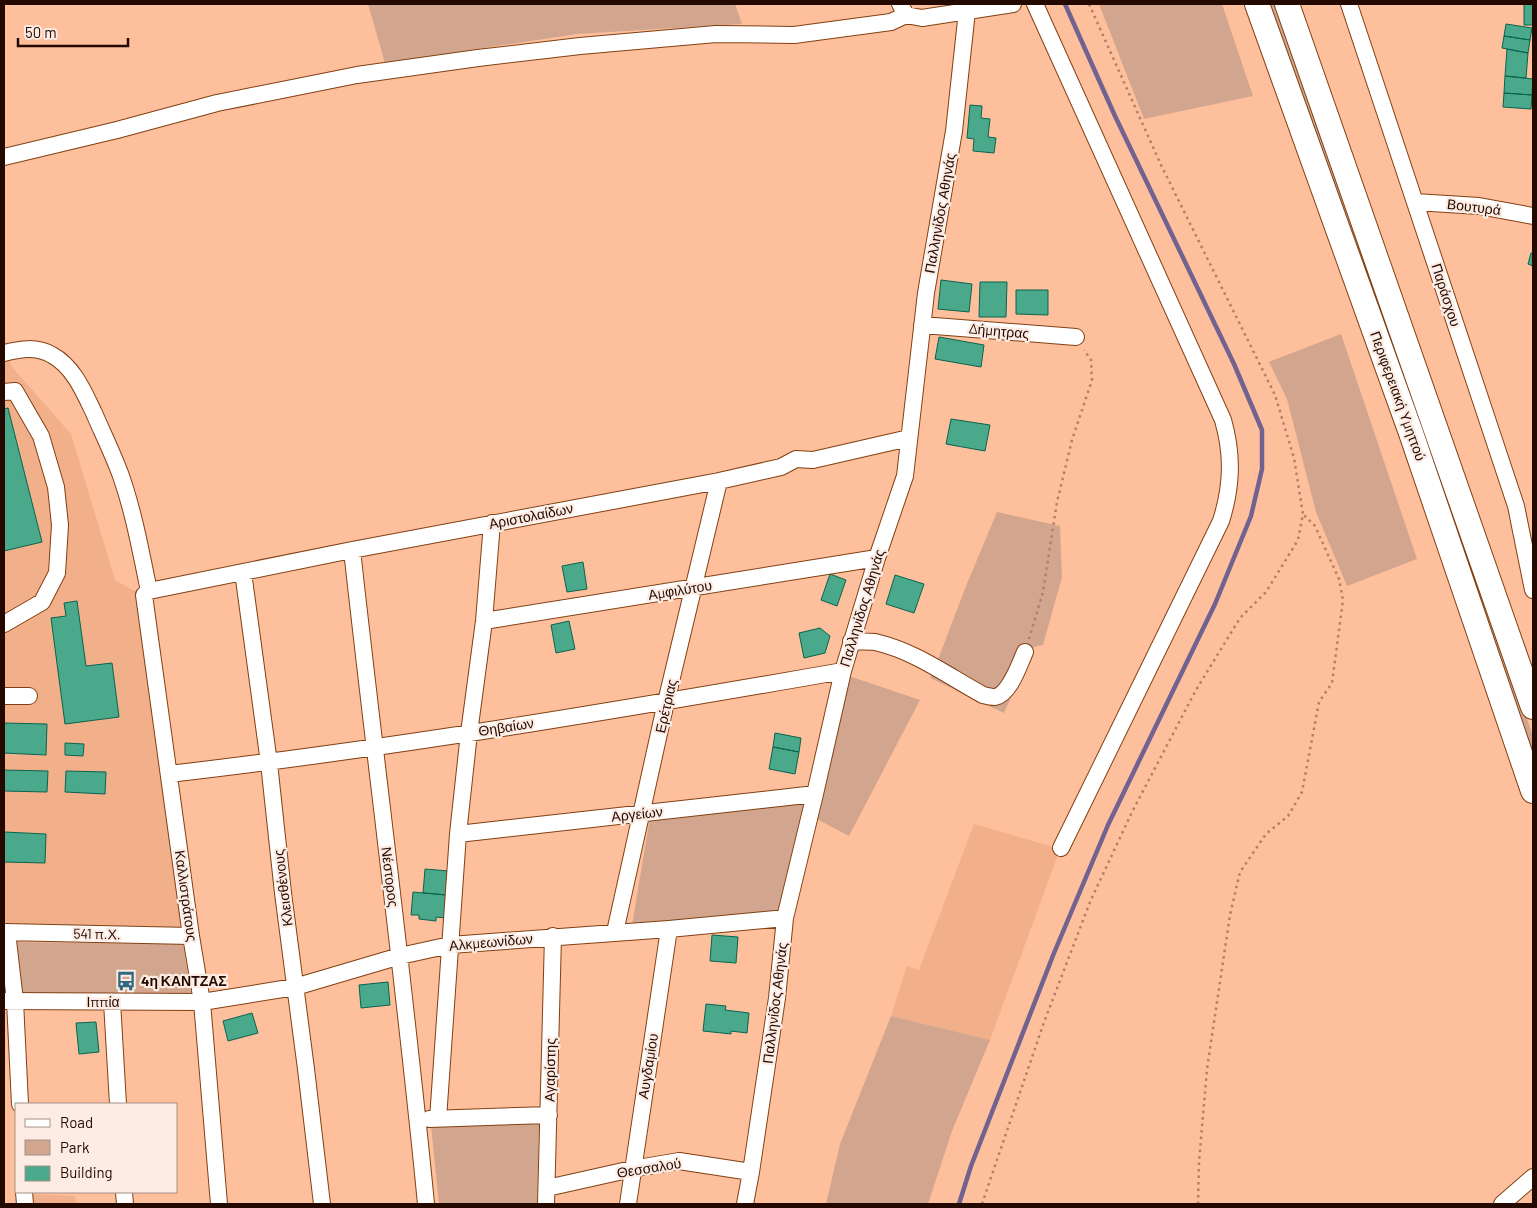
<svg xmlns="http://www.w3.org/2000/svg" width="1537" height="1208" viewBox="0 0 1537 1208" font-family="Barlow,sans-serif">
<rect width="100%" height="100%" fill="#febf9c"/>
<path fill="#f1af8a" d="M4 351 12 367 71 434 115 580 140 594 187 930 4 923Z
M974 824 1060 849 990 1040 891 1016 907 966 919 970Z
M27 1194 75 1196 76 1204H28Z"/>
<path fill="#d2a68e" d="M368 4H735L742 24 577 34 385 63Z
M1099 4H1222L1253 96 1144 119Z
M1268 4H1276L1533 736V763Z
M1341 334 1417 559 1347 586 1316 512 1287 399 1269 362Z
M997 512 1060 526 1062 577 1043 645 1034 647 1004 713 930 678 939 657 966 586Z
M846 675 920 700 849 836 813 817Z
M807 801 779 911 632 925 650 818Z
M4 942 183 944 191 994 4 995Z
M891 1016 990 1040 952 1131 928 1204H826L840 1144Z
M539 1124 537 1204H439L431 1126Z"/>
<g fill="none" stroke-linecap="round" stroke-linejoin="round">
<path stroke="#71628f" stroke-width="4.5" d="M959 1204 971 1166 1054 953 1108 825 1215 604 1251 516 1262 469V430L1234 364 1115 116 1065 4"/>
</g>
<path fill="#4aa88b" stroke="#09644e" d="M1524 4H1533V25H1524Z
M1506 24 1532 28 1530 40 1504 36Z
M1504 36 1530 40 1528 53 1502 48Z
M1507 49 1528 53 1526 78 1505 76Z
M1505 76 1533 79 1532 95 1504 93Z
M1504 93 1532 95 1531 109 1503 107Z
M970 105 982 106 981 118 990 119 988 137 996 138 994 153 973 151 974 139 967 138Z
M1531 253H1533V266L1528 264Z
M941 280 972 284 969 312 938 309Z
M980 282H1007L1006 317H979Z
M1016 290H1048V315L1016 314Z
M939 337 984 345 981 367 935 359Z
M8 408 42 542 4 551V409Z
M951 419 990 425 985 451 946 444Z
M583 562 587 589 567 592 562 566Z
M830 574 846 580 837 606 821 600Z
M895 575 924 584 914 613 886 604Z
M77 601 86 666 112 663 119 717 65 724 51 618 66 616 64 603Z
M569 621 575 649 556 653 551 625Z
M820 628 830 636 825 653 804 658 799 633Z
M4 723 47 724 46 755 4 753Z
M775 733 801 738 799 752 773 747Z
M65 743 84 744 83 756 65 755Z
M773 747 799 752 795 774 769 769Z
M4 770 48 771 47 792 4 791Z
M66 771 106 772 105 794 65 792Z
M4 832 46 834 45 863 4 862Z
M425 869 449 871 447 895 423 893Z
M413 892 447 895 445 918 436 917V921L419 919V915H411Z
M712 935 738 937 736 963 710 961Z
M388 982 390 1005 361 1008 359 985Z
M706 1004 726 1006 725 1010 749 1013 747 1033 731 1031V1034L703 1031Z
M252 1013 258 1033 228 1041 223 1021Z
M96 1022 99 1052 79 1054 76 1023Z"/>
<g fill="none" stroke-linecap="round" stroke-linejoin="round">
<defs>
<path id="minor" d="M900 4 906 15 922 18 1013 4
M1035 4 1223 420C1233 455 1232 486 1221 521L1061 848
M1349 4 1516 506 1533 590
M4 157 117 130 217 103 357 75 478 58 580 46 716 34 794 35 891 22 906 15
M1415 202 1479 206 1533 216
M922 325 1076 337
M4 353C21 349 36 346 52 355 73 366 84 392 94 413 103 434 113 454 121 476 134 513 141 553 149 591
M4 392 15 391 41 436 56 487 60 525 57 573 42 602 4 624
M352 550C376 768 405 986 426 1204
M243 572 269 763 283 893 306 1069 322 1204
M149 591 352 550 719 481 781 467 796 459 813 460 909 438
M149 591 144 595 191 936 202 1002 219 1204
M484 621 877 558
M851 641C859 642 867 641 875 642 915 651 948 676 983 695 987 696 991 697 995 697 1010 694 1019 665 1025 652
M4 696H29
M169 774C395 748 619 710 843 671
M458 834 815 794
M4 932 191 936
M7 932 15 1001 20 1104
M615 932 666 702 719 481
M4 1001 202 1002 295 987 400 956 450 945 669 929 785 918
M112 1002 118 1104
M429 1119 549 1115
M438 1119 458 834 469 733 484 621 492 523
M547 1188 632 1169 679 1161 751 1172
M24 1192 25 1204
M124 1192 125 1204
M546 1204 553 936
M628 1204 669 929
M745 1204 751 1172 777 998 785 918 815 794 843 671 877 558 905 476 926 293 954 131 967 11
M1502 1204 1533 1177"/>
<path id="highway" d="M1257 4 1411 433 1533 791
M1287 4 1533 707"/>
</defs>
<use href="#minor" stroke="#824012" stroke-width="18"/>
<use href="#highway" stroke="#824012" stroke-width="26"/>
<path stroke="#b38066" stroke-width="2.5" stroke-dasharray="2.5 4" stroke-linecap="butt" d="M1029 639 1043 592 1057 502 1072 440 1092 380 1091 360 1084 350
M982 1204 1043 1025 1090 902 1132 812 1196 690 1240 618 1266 592 1298 540 1303 514 1294 458 1275 395 1161 165 1089 4
M1198 1204 1199 1162 1207 1069 1230 915 1240 872 1266 834 1288 816 1302 792 1319 702 1332 683 1343 600 1339 579 1315 526 1303 514"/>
<use href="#minor" stroke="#fff" stroke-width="16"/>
<use href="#highway" stroke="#fff" stroke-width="24"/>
</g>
<defs>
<symbol id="bus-bare" viewBox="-9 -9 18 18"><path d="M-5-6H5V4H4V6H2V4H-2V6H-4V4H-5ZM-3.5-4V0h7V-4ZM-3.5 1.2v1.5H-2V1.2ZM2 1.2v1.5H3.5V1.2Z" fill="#316983" stroke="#fcece3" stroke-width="2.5" paint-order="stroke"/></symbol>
</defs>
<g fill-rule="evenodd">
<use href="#bus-bare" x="112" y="967" width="28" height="28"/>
</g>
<g text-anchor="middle" stroke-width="4.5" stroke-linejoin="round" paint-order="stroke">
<g font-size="14" fill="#240900" stroke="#fcece3">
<text transform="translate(1474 207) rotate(7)" y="5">Βουτυρά</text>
<text transform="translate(940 213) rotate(-80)" y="5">Παλληνίδος Αθηνάς</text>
<text transform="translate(1446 295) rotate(72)" y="5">Παράσχου</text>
<text transform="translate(999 331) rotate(5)" y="5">Δήμητρας</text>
<text transform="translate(1398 396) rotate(70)" y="5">Περιφερειακή Υμηττού</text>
<text transform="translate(531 516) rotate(-11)" y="5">Αριστολαίδων</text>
<text transform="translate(680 590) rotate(-9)" y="5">Αμφιλύτου</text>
<text transform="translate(862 608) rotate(-73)" y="5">Παλληνίδος Αθηνάς</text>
<text transform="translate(666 706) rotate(-77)" y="5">Ερέτριας</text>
<text transform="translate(506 727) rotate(-9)" y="5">Θηβαίων</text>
<text transform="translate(637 814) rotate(-6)" y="5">Αργείων</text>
<text transform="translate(390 877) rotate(83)" y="5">Νέστορος</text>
<text transform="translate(283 888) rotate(-97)" y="5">Κλεισθένους</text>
<text transform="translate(186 896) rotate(82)" y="5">Καλλιστράτους</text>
<text transform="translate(97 934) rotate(1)" y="5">541 π.Χ.</text>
<text transform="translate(491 942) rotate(-5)" y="5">Αλκμεωνίδων</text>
<text x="103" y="1007">Ιππία</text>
<text transform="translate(775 1003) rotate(-83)" y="5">Παλληνίδος Αθηνάς</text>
<text transform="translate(648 1066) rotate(-81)" y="5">Αυγδαμίου</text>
<text transform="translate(550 1070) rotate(-89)" y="5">Αγαρίστης</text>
<text transform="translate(649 1168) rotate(-9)" y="5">Θεσσαλού</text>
</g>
<g font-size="14" font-weight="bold" fill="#240900" stroke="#fcece3" text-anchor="start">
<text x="141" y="986">4η ΚΑΝΤΖΑΣ</text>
</g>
</g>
<rect width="1537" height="1208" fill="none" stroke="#240900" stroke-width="10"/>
<rect x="15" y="1103" width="162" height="90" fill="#fcece3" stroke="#a69188"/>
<rect x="25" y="1119" width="25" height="8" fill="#ffffff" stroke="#a69188"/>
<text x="60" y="1128" font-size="15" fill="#240900">Road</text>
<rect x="25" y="1140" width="25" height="15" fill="#d2a68e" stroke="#a69188"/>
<text x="60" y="1153" font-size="15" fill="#240900">Park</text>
<rect x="25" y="1166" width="25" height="15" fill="#4aa88b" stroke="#a69188"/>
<text x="60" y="1178" font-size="15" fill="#240900">Building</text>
<path d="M18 38v8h110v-8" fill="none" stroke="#240900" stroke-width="2.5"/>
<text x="25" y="38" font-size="15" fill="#240900" stroke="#fcece3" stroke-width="4" paint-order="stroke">50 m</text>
</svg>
